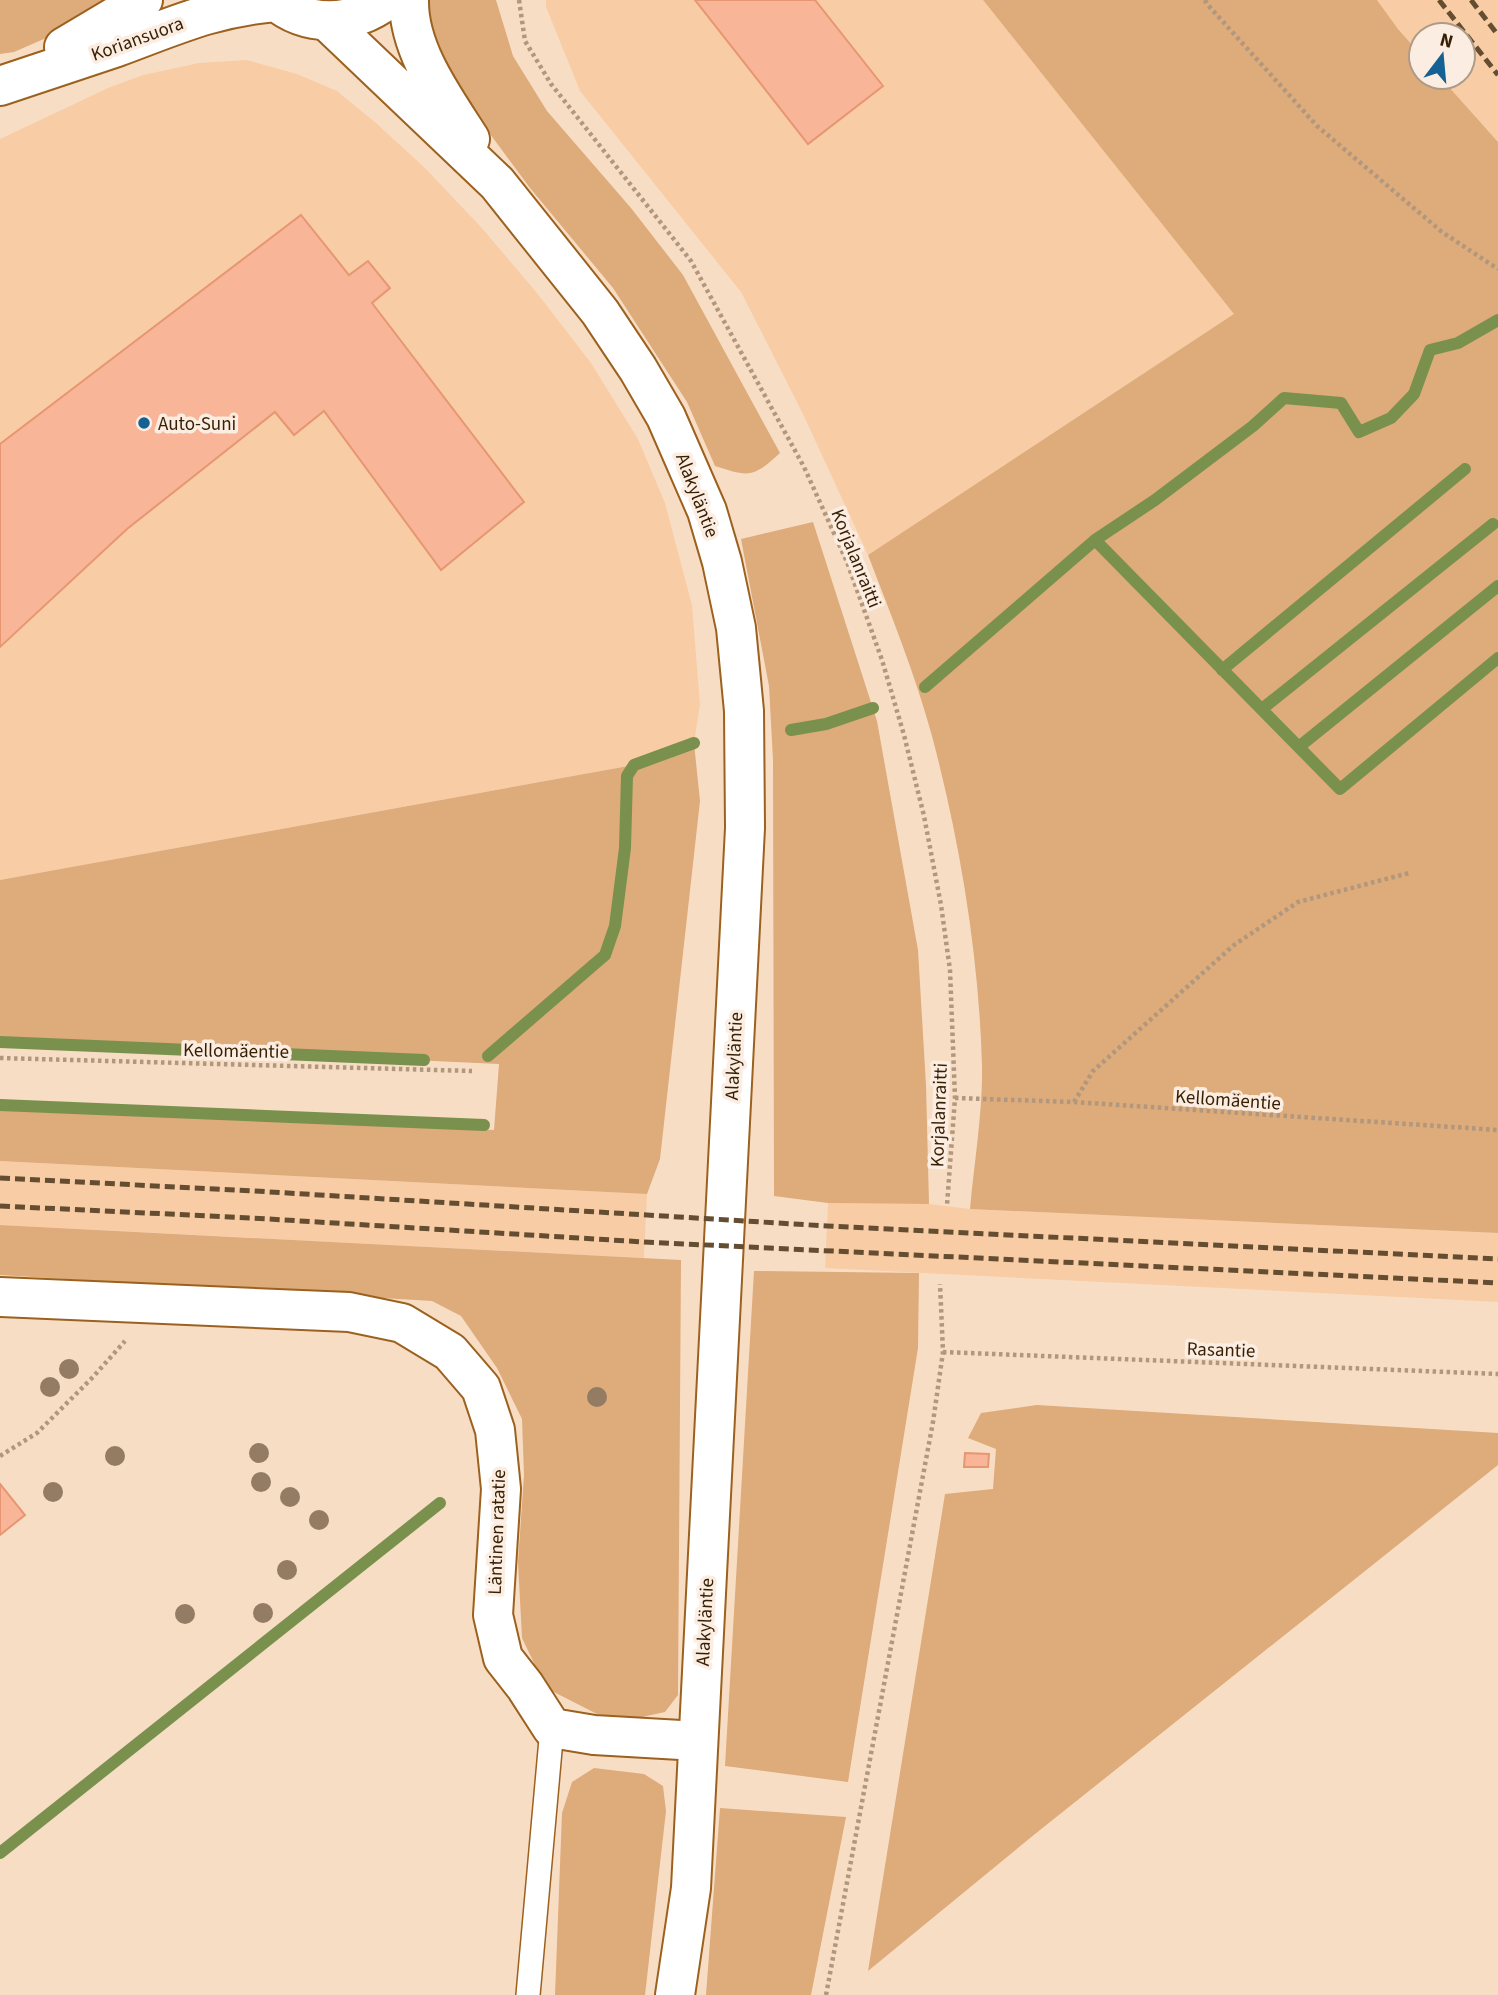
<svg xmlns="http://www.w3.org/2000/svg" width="1498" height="1995" viewBox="0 0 1498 1995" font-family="'Source Sans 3',sans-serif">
<rect width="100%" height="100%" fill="#f8ddc5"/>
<path fill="#f8cda5" d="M546 0H983L1235 314 868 555 803 414 741 292 580 91 546 7Z
M1377 0H1498V142L1440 77H1463V35H1421V55L1398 29Z
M247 60 297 74 337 91 376 123 425 168 481 227 537 293 591 363 638 439 665 503 692 605 700 705 694 743 634 765 0 880V139L108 88 143 75 199 63Z
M0 1161 647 1194 644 1258 0 1225Z
M828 1203 929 1204 970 1209 1498 1233V1302L825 1268Z"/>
<path fill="#deab7a" d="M0 0H119L99 15 14 52 0 54Z
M426 0H496L513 56 547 111 631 208 683 275 780 453C753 478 749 477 715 466L687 402 613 288 530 188 465 100 438 56 426 7Z
M983 0H1377L1398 29 1421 55V77H1440L1498 142V1233L970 1209C974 1164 983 1110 982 1066 979 955 960 842 932 736 915 674 891 615 868 555L1234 314Z
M813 522 877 721 918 950 926 1085 929 1204 828 1203 774 1196 773 760 769 686 741 539Z
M694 743 700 801 660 1159 647 1194 0 1161V1104L494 1130 499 1064 0 1041V880L634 765Z
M0 1225 681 1260 678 1695 665 1712 633 1719 597 1714 546 1688 522 1638 518 1562 524 1475 522 1419 497 1368 461 1316 432 1301 0 1275Z
M754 1271 919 1273 918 1348 848 1782 725 1766Z
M1037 1405 1498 1433V1465L1035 1834 868 1971 945 1494 993 1489 996 1449 968 1438 981 1413Z
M594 1768 644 1774 663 1786 666 1811 645 1995H555L562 1813 572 1782Z
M720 1808 846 1817 811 1995H706Z"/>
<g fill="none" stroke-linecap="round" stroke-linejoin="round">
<path stroke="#7a914e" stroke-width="12" d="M1095 540 1340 789 1498 658
M1222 670 1465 469
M925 687 1095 540 1155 500 1253 426 1284 398 1341 403 1359 432 1391 418 1414 394 1430 350 1458 343 1498 320
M1262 709 1493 524
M791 730 826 724 873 708
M1300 746 1498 586
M0 1042 424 1060
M488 1056 605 955 615 926 625 848 627 776 634 765 694 743
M0 1105 484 1125
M0 1853 440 1503"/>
</g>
<path fill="#f8b598" stroke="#e79672" stroke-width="2" d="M695 0H815L883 86 808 144Z
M301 215 349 275 368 261 390 288 372 303 524 502 441 570 324 411 294 435 275 412 127 529 0 647V444Z
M965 1453 989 1454 988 1467H964Z
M0 1484 25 1515 0 1535Z"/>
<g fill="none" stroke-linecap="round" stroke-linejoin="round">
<defs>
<path id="service" d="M528 1995 552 1728"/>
<path id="minor" d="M0 1297 349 1312 402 1323 450 1352 481 1388 495 1430 501 1489 493 1615 503 1658 525 1686 552 1728 594 1735 698 1741"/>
<path id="tertiary" d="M409 0C408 50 444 98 470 139
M327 21 497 183 600 312 638 369 666 417 707 511 722 562 736 628 744 711 745 828 691 1888 675 1995"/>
<path id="secondary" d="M274 0C307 28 353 26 387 0
M64 47 143 0
M0 86C39 73 78 60 117 47 174 26 214 7 276 2"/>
</defs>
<use href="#service" stroke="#9c611e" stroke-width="26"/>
<use href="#minor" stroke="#9c611e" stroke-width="42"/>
<use href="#tertiary" stroke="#9c611e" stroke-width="42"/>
<use href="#secondary" stroke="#9c611e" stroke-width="42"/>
<path stroke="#b0977d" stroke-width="4.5" stroke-dasharray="3.5 3.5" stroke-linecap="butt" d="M519 0 525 41 551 84 691 261 804 467 847 562 882 660 904 735 924 816 941 905 950 970 955 1098 947 1205
M1205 0 1207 4 1317 126 1442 232 1498 269
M0 1058 472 1071
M955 1098 1074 1102 1498 1130
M1074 1102 1093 1071 1234 945 1298 902 1409 873
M943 1352 1498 1374
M0 1456 37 1433 93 1377 125 1341
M826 1995 933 1422 943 1352 940 1284"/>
<use href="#service" stroke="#fff" stroke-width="23"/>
<use href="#minor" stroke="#fff" stroke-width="38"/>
<use href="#tertiary" stroke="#fff" stroke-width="38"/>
<use href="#secondary" stroke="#fff" stroke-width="38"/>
<path stroke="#654d32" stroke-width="5" stroke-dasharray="10 5" stroke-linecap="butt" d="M1439 0 1498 75
M1471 0 1498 35
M0 1178 255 1191 827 1226 1498 1259
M0 1206 252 1218 644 1242 1498 1283"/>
</g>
<g fill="#947b63">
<circle cx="69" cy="1369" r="10"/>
<circle cx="50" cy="1387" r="10"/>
<circle cx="597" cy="1397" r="10"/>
<circle cx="259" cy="1453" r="10"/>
<circle cx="115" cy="1456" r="10"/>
<circle cx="261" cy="1482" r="10"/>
<circle cx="53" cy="1492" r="10"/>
<circle cx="290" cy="1497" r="10"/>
<circle cx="319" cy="1520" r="10"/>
<circle cx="287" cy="1570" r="10"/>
<circle cx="263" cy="1613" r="10"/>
<circle cx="185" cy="1614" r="10"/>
</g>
<circle fill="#156194" stroke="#fbede1" stroke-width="2.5" cx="144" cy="423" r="7"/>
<g text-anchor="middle" stroke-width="7" stroke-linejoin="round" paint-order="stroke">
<g font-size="19" fill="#371f03" stroke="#fbede1">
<text transform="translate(137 38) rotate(-20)" y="7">Koriansuora</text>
<text transform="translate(698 495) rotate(69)" y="7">Alakyläntie</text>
<text transform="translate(857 558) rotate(68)" y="7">Korjalanraitti</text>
<text transform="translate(236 1050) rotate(1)" y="7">Kellomäentie</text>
<text transform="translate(733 1056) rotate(-87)" y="7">Alakyläntie</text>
<text transform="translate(1228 1099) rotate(4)" y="7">Kellomäentie</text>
<text transform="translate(938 1115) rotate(-88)" y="7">Korjalanraitti</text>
<text transform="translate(1221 1349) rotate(2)" y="7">Rasantie</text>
<text transform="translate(496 1532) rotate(-88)" y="7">Läntinen ratatie</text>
<text transform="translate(704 1622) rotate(-87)" y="7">Alakyläntie</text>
</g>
<g font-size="19" fill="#371f03" stroke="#fbede1" text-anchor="start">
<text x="158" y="430">Auto-Suni</text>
</g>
</g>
<g transform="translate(1442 56) rotate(16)"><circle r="33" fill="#fbede1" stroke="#ad9b88" stroke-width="2"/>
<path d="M0-5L12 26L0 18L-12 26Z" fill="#156194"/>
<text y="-10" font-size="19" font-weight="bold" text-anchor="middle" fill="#371f03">N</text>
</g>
</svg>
